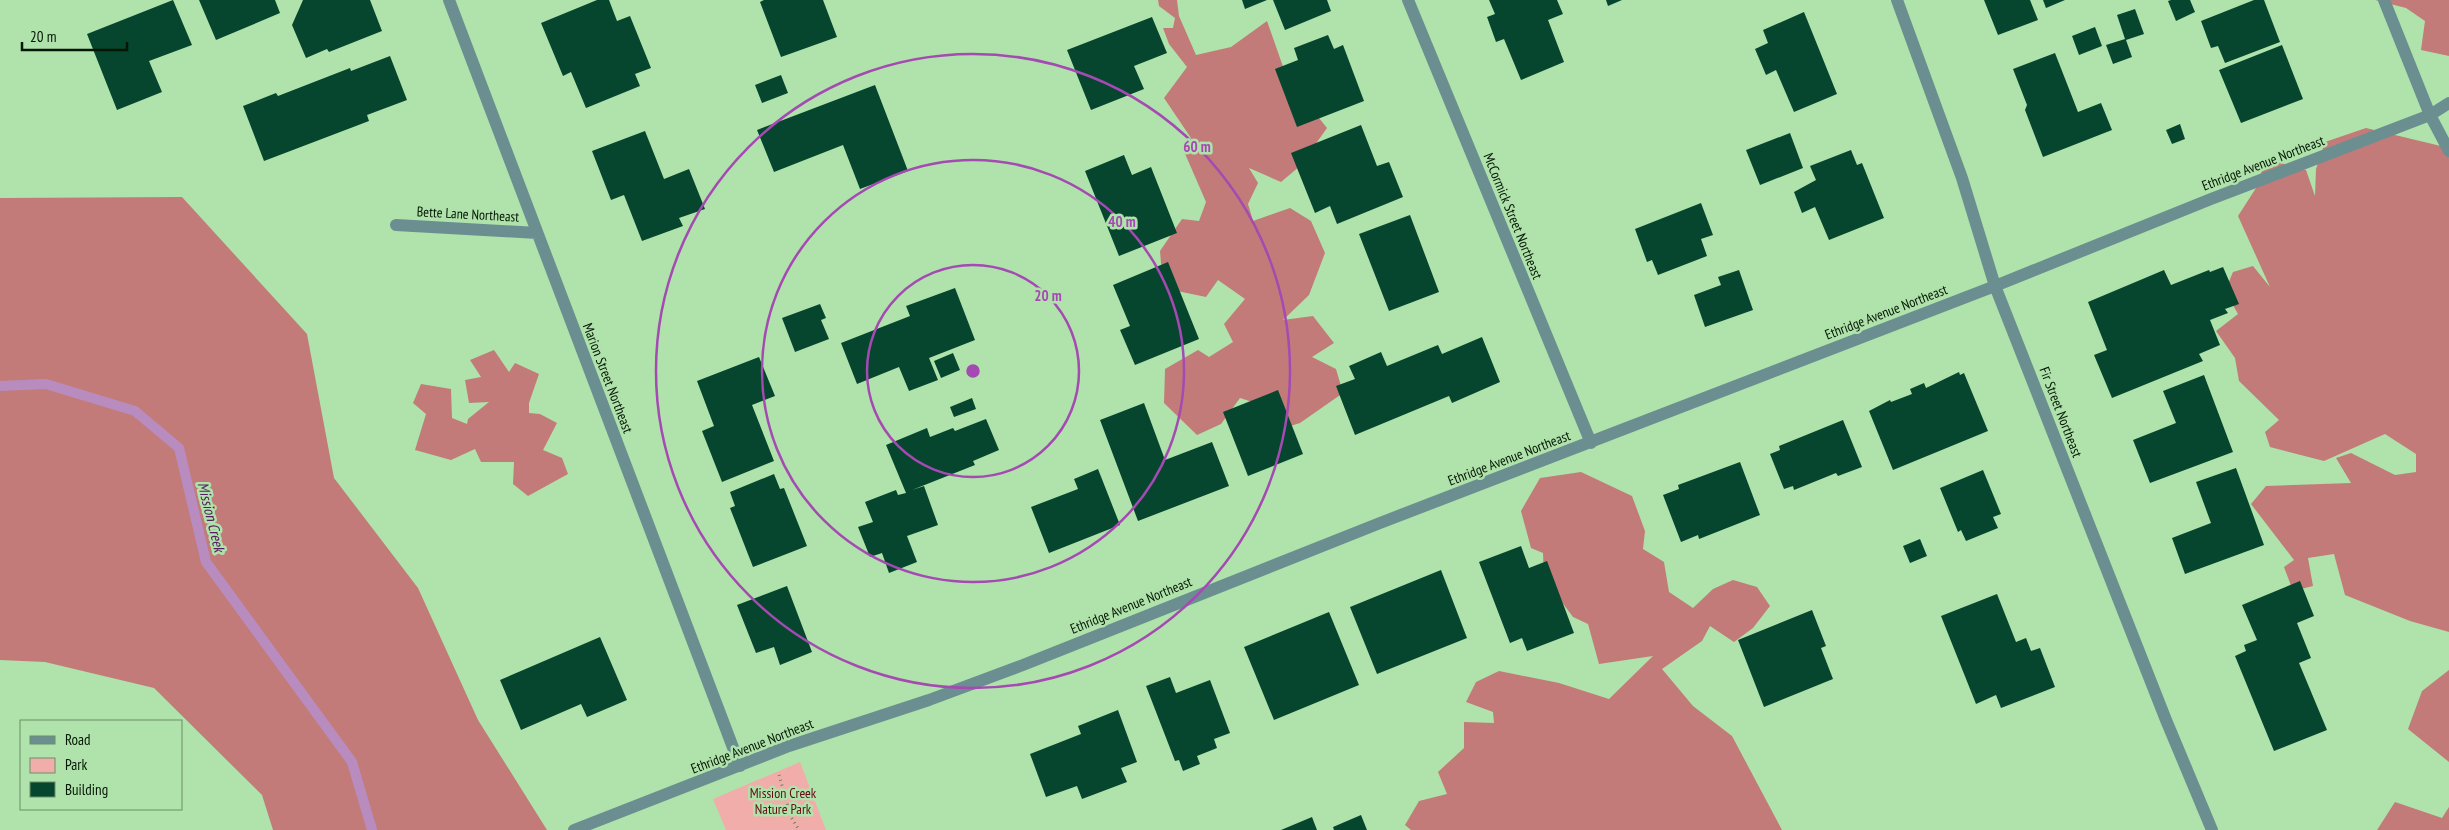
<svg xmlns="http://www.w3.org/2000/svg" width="2449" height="830" viewBox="0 0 2449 830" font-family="'PT Sans Narrow',sans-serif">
<rect width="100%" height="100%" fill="#b0e2ab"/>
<path fill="#f1adaa" d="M800 762 826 830H726L713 799Z"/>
<path fill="#c27b78" d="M1158 0H1177L1179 16 1196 55 1231 47 1267 21 1287 78 1327 128 1300 166 1281 182 1249 168 1258 183 1248 204 1253 221 1290 208 1311 221 1325 253 1309 295 1283 320 1313 316 1334 343 1312 357 1336 369 1343 393 1300 423 1284 428 1271 408 1240 398 1221 424 1197 435 1164 403 1165 369 1198 350 1209 357 1233 342 1224 324 1245 299 1218 280 1206 297 1163 288 1160 251 1182 219 1199 221 1206 202 1183 149 1193 141 1164 98 1187 67 1169 44 1163 28H1173L1175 18 1159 6Z
M2375 0H2449V56L2421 50 2425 21 2406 8Z
M2366 128 2449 148V632L2410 621 2345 595 2334 554 2308 558 2313 586 2293 591 2284 567 2294 560 2251 504 2266 486 2351 483 2336 458 2351 453 2395 475 2416 472V454L2385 434 2324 461 2270 447 2265 432 2279 420 2239 381 2235 358 2216 331 2238 314 2225 291 2233 272 2253 266 2270 287 2238 216 2256 188 2266 159 2306 170 2315 196 2316 169 2325 142Z
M182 197 307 334 334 478 418 588 478 720 547 830H273L262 795 154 688 45 662 0 660V198Z
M494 350 509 372 515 363 539 374 529 403V413L540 414 557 423 543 450 562 458 568 474 528 496 513 484 514 462H481L475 449 451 460 415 450 426 414 413 403 421 384 451 389 452 418 467 424 468 419 489 402 469 403 465 380 481 377 470 360Z
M1581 472 1632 496 1645 531 1643 549 1664 562 1669 592 1693 608 1713 589 1733 580 1757 587 1770 606 1753 628 1734 642 1710 626 1702 641 1662 669 1693 706 1732 736 1782 830H1411L1405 825 1419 801 1447 794 1438 772 1464 748V722L1494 723 1493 712 1466 702 1476 682 1499 671 1559 683 1609 699 1653 656 1599 664 1588 624 1573 617 1544 578 1543 553 1531 548 1521 511 1540 478Z
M2449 670V762L2408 729 2422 691Z
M2395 802 2442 818 2449 807V830H2377Z"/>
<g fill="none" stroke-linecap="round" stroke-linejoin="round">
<path stroke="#b98cc0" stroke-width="10" d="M0 386 46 384 135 411 179 448 206 562 352 762 372 830"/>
</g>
<path fill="#06462f" d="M173 0 192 45 149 61 162 92 117 110 87 34Z
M199 0H275L280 13 216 40Z
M303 0H370L382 31 329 52 327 49 306 58 292 25Z
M597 0H609L617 21 630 16 651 68 635 74 640 86 586 108 571 72 563 76 541 23Z
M764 0H823L837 37 781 57 760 2Z
M1242 0H1267L1245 9Z
M1273 0H1327L1331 11 1285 30Z
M1489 0H1557L1563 14 1548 20 1564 62 1521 80 1504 39 1496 42 1487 17 1495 14Z
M1606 0H1622L1608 6Z
M1984 0H2030L2038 20 1998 35Z
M2043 0H2065L2046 8Z
M2171 0H2190L2195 12 2176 21 2168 1Z
M2254 0H2264L2280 42 2225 63 2218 46 2211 48 2201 21Z
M2135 9 2144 34 2126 40 2132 57 2113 64 2106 45 2125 39 2117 15Z
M1804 12 1837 94 1794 112 1776 70 1766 75 1755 49 1768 43 1763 30Z
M1152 17 1167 53 1134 66 1144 89 1091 110 1067 50Z
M2095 27 2102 46 2079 55 2072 36Z
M1328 35 1334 49 1343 45 1364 101 1297 127 1275 69 1298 60 1294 48Z
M2282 45 2303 99 2241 123 2219 70Z
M2055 53 2078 112 2101 103 2112 130 2043 157 2025 110 2027 105 2013 69Z
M390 56 407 100 367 115 369 121 264 161 243 106 276 93 278 96 350 68 351 71Z
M781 75 788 93 762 103 755 85Z
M875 85 908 171 860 189 843 145 774 172 757 130Z
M2180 124 2185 139 2172 144 2166 130Z
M1361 125 1377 166 1389 162 1403 197 1337 224 1330 206 1315 213 1291 153Z
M645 131 664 179 689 169 705 209 679 218 683 226 642 241 624 195 611 200 592 151Z
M1790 133 1803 168 1760 185 1746 150Z
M1851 150 1857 165 1862 163 1884 218 1829 240 1815 207 1802 213 1794 192 1816 180 1810 166Z
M1124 155 1132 175 1151 167 1177 233 1119 256 1085 171Z
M1701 203 1713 235 1701 239 1707 256 1658 275 1652 260 1647 262 1635 229Z
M1410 215 1439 292 1389 311 1359 234Z
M1168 262 1199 339 1135 365 1120 330 1130 326 1113 285Z
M2223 267 2239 304 2225 309 2228 313 2210 320 2220 345 2199 354 2203 361 2112 398 2094 355 2107 350 2088 302 2164 270 2171 285 2209 270 2210 272Z
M1739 270 1753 310 1705 327 1694 295 1721 285 1718 277Z
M955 288 975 340 929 358 938 380 909 391 899 367 857 384 841 343 910 316 906 306Z
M820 304 826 318 821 320 829 339 795 352 782 318Z
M1482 337 1500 382 1452 403 1449 396 1355 435 1336 386 1355 379 1349 366 1381 352 1387 366 1438 345 1442 354Z
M953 353 960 370 941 378 934 361Z
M759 357 775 396 752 405 774 461 722 482 702 431 714 426 697 381Z
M1959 372 1960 375 1964 373 1988 431 1893 470 1869 411 1890 400 1891 402 1912 394 1910 389 1924 383 1926 388Z
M2204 375 2233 452 2150 483 2133 440 2176 423 2163 391Z
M1278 390 1303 454 1248 476 1223 412Z
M972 398 976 409 954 417 950 407Z
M1144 403 1165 460 1212 442 1229 486 1138 521 1100 420Z
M986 419 999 450 973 461 975 465 912 490 924 486 938 525 907 536 917 562 889 573 882 553 870 557 858 527 873 522 865 502 896 490 898 495 906 493 886 445 927 428 930 437 953 428 955 431Z
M1843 420 1862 467 1838 476 1836 473 1794 490 1793 486 1784 489 1770 454 1780 450 1779 446Z
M1740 462 1760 515 1699 539 1698 535 1681 542 1663 495 1679 489 1678 485Z
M2236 468 2264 545 2185 574 2172 538 2211 523 2196 482Z
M1098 469 1120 525 1049 553 1031 507 1078 489 1074 479Z
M1983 470 2001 514 1993 517 1998 528 1966 541 1961 530 1958 532 1940 488Z
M774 474 780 489 784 488 807 546 753 567 730 508 735 506 730 492Z
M1920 539 1927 556 1910 563 1903 546Z
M1521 546 1529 568 1547 561 1574 633 1527 651 1522 638 1510 643 1479 562Z
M1441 570 1467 638 1377 674 1350 607Z
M2300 581 2314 616 2297 623 2311 658 2299 663 2327 730 2274 751 2235 656 2246 651 2244 645 2257 640 2242 605Z
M787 586 812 652 780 665 774 647 756 653 737 605Z
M1997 594 2016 642 2026 638 2031 651 2040 648 2055 687 2001 708 1996 695 1976 704 1941 616Z
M1812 610 1826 646 1821 648 1833 679 1764 707 1738 640Z
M1329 612 1359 685 1274 720 1244 647Z
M600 637 627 700 587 717 581 704 521 730 500 680Z
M1170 677 1176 693 1210 680 1230 733 1214 739 1217 748 1197 756 1200 764 1183 771 1179 760 1175 761 1146 686Z
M1118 710 1137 762 1121 768 1127 782 1082 799 1077 786 1046 797 1030 754 1081 734 1078 726Z
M1361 815 1367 830H1334L1333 827Z
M1312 817 1317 830H1281Z"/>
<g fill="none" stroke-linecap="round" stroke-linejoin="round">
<path stroke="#61845e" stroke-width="3" stroke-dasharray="1 4" stroke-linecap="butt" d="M779 775 791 817 799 830"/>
<path stroke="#6b8f91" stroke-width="12" d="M449 0 740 766
M1408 0 1591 443
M1897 0 1962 178 1995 286 2166 720 2212 830
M2384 0 2430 115 2449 151
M396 225 537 233
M574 830 789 746 929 700 1023 665 1380 523 1995 286 2211 199 2430 115 2449 103"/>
</g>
<g fill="none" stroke="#a549b3" stroke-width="2.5">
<circle cx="973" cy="371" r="106"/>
<circle cx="973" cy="371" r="211"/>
<circle cx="973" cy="371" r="317"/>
</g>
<g text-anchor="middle" stroke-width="5" stroke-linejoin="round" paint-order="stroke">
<g font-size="14" fill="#041604" stroke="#b0e2ab">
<text transform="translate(2263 163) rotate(-21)" y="5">Ethridge Avenue Northeast</text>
<text transform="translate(468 214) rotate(3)" y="5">Bette Lane Northeast</text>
<text transform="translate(1513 216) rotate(68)" y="5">McCormick Street Northeast</text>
<text transform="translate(1886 312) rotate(-21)" y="5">Ethridge Avenue Northeast</text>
<text transform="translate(608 378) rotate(69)" y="5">Marion Street Northeast</text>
<text transform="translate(2061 412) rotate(69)" y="5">Fir Street Northeast</text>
<text transform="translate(1509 458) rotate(-21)" y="5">Ethridge Avenue Northeast</text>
<text transform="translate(1131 605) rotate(-22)" y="5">Ethridge Avenue Northeast</text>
<text transform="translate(752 746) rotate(-21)" y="5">Ethridge Avenue Northeast</text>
</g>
<g font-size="14" fill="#630c15" stroke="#b0e2ab">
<text x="783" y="798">Mission Creek<tspan x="783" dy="16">Nature Park</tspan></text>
</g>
<g font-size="15" font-style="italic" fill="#572060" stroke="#b0e2ab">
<text transform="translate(211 517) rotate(76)" y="5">Mission Creek</text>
</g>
</g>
<circle cx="973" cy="371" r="8" fill="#a549b3" stroke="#b0e2ab" stroke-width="2.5"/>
<g font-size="15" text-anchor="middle" font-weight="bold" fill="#a549b3" stroke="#b0e2ab" stroke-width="5" stroke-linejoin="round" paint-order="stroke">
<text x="1197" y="152">60 m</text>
<text x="1122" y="227">40 m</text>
<text x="1048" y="301">20 m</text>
</g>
<rect x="20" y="720" width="162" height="90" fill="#b0e2ab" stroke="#6b9068"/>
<rect x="30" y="736" width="25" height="8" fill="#6b8f91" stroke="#6b9068"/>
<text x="65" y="745" font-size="15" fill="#041604">Road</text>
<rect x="30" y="758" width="25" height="15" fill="#f1adaa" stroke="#6b9068"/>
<text x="65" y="770" font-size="15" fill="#041604">Park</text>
<rect x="30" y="782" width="25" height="15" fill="#06462f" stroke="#6b9068"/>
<text x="65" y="795" font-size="15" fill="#041604">Building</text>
<path d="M22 42v8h105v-8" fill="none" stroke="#041604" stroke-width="2.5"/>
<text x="30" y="42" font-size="15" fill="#041604" stroke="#b0e2ab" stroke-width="4" paint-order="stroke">20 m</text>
</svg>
